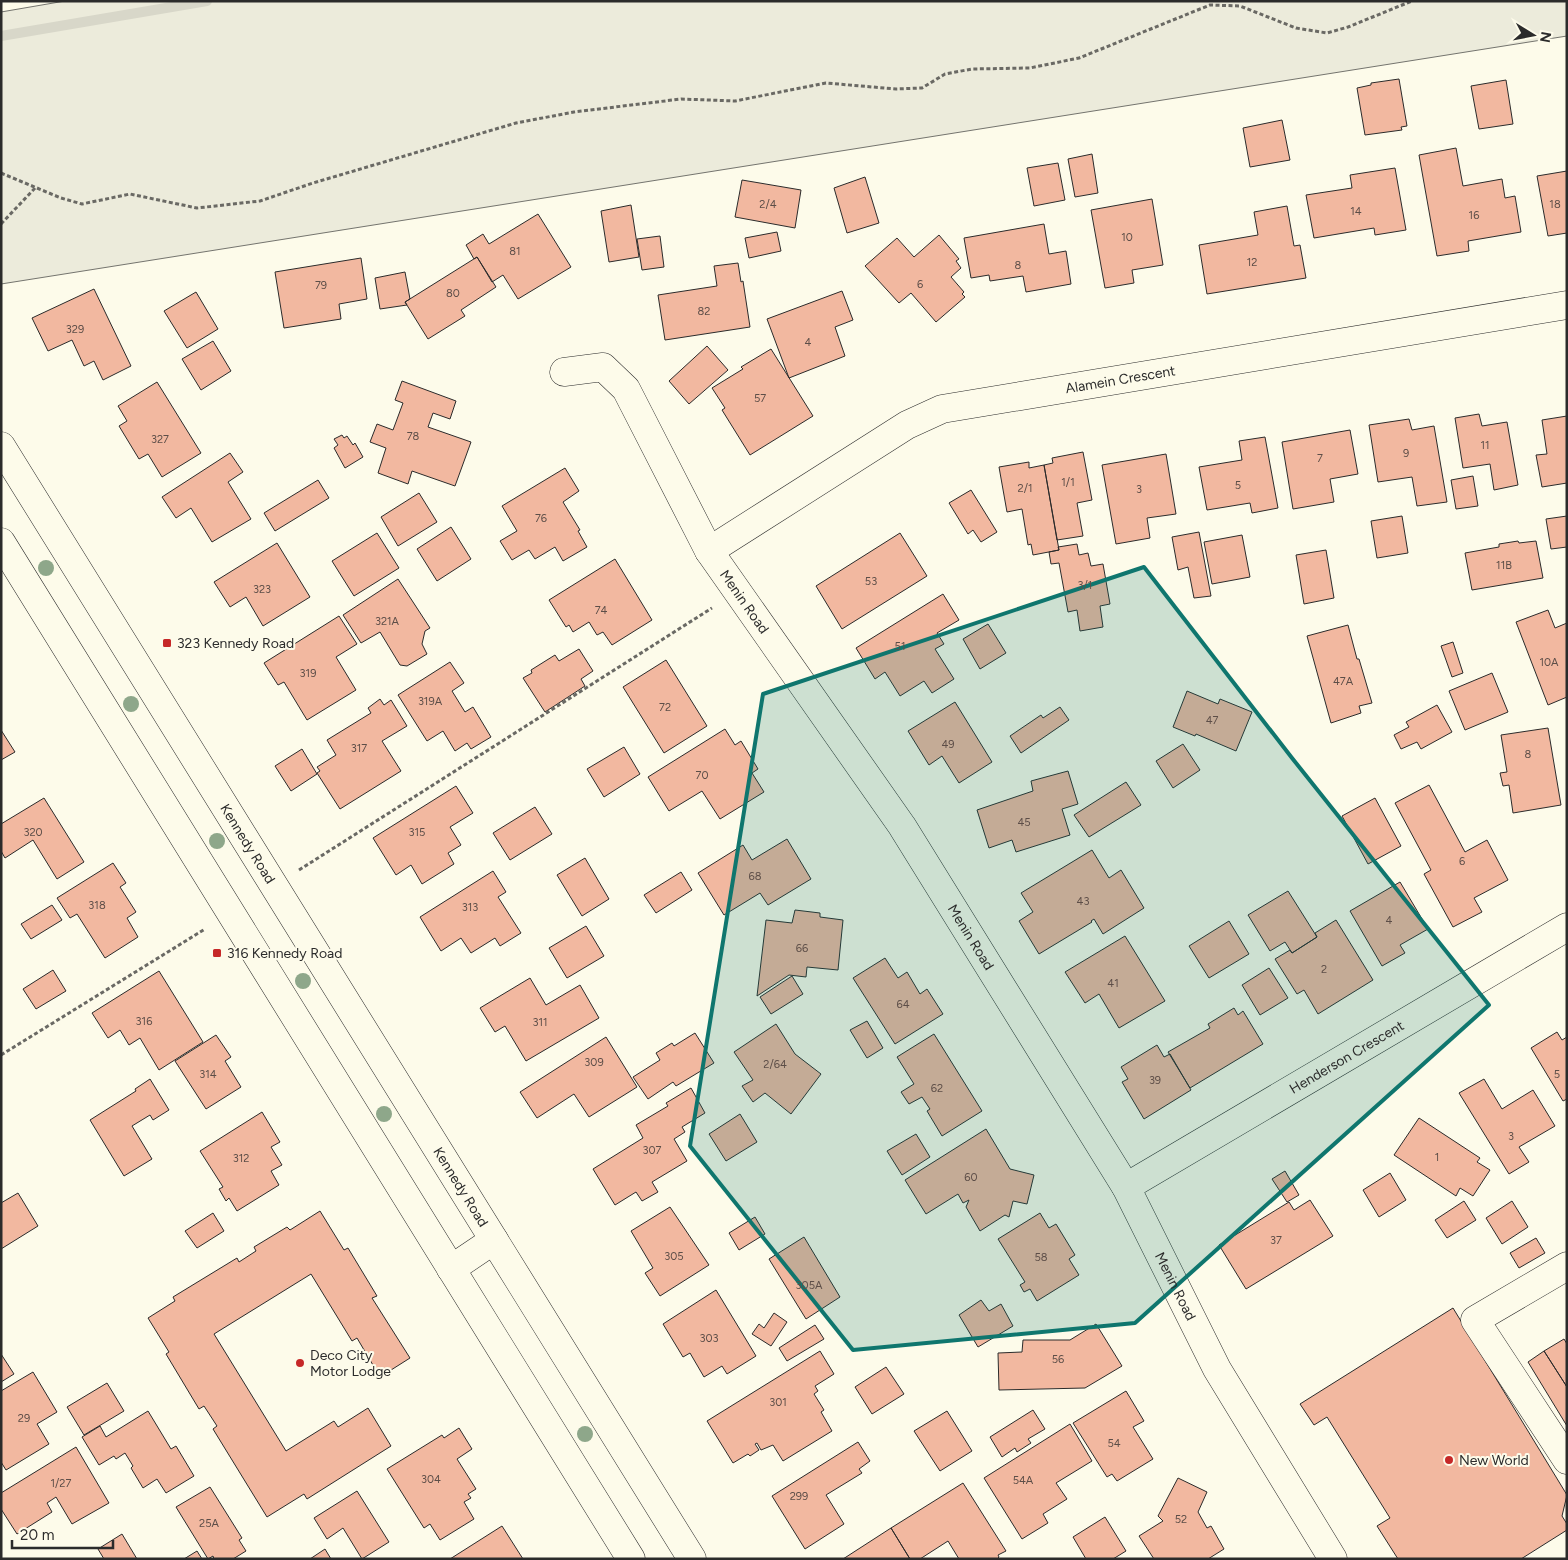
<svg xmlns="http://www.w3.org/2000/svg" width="1568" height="1560" viewBox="0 0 1568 1560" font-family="Figtree,sans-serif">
<rect width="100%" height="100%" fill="#fdfbea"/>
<path fill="#ecebdb" stroke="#74746e" d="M65 1H1567V36L1 284V12Z"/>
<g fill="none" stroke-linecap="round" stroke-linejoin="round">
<path stroke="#d8d7c9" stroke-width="10" d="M1 36 207 1"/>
</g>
<path fill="#f2b8a0" stroke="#2b2b2b" d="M1399 79 1407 126 1401 127 1402 130 1365 135 1357 88 1371 85V83Z
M1506 80 1513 124 1479 129 1471 86Z
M1282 120 1290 160 1250 167 1243 128Z
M1456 148 1463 186 1502 179 1505 198 1515 196 1521 232 1468 241 1469 251 1437 256 1419 155Z
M1092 154 1098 193 1075 197 1068 159Z
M1058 163 1065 200 1034 206 1027 168Z
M1395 168 1406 230 1375 235 1374 228 1314 238 1306 195 1352 188 1350 175Z
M1567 171V233L1548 236 1537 176Z
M865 177 879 223 847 233 834 188Z
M742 180 801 190 795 228 735 217Z
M1152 199 1163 265 1132 270 1134 283 1105 288 1091 210Z
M631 205 639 257 609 262 601 211Z
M1287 206 1294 246 1300 245 1306 278 1207 294 1199 245 1258 235 1254 212Z
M538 214 571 267 518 299 503 275 492 282 477 257 474 259 466 245 483 234 489 244Z
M1044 224 1049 254 1066 251 1071 284 1026 292 1023 276 990 281 989 275 971 278 964 238Z
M777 232 781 251 749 258 745 238Z
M939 235 959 259 956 261 961 268 951 277 964 292 962 294 965 297 936 322 911 293 899 303 865 266 897 238 914 257Z
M660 236 664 267 642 270 637 239Z
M477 257 496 287 461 310 465 316 428 339 405 302Z
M361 258 367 299 339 304 341 319 284 328 275 272Z
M738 263 741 282 743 281 750 327 665 340 658 295 717 286 714 266Z
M405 272 410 299 405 302 407 305 380 309 375 278Z
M94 289 131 366 103 380 94 361 84 366 72 340 48 351 32 318Z
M842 291 853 320 835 327 845 356 789 378 767 319Z
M196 292 218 329 187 348 164 311Z
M213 341 231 371 201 390 182 359Z
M707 346 728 370 689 404 669 381Z
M771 349 813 416 750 455 722 410 725 408 712 388 743 369 741 367Z
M402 381 456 401 450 419 433 413 428 427 471 442 455 486 412 471 408 484 378 473 386 448 370 442 377 424 393 430 403 403 395 400Z
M157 382 201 453 162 477 148 454 139 459 119 426 127 421 118 406Z
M1479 414 1482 426 1507 422 1518 485 1494 490 1490 464 1463 468 1455 418Z
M1567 416V483L1542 487 1536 455 1547 454 1542 420Z
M1409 419 1412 430 1434 426 1447 502 1417 506 1412 477 1378 482 1369 425Z
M1350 430 1358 474 1330 479 1334 502 1293 509 1282 442Z
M342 435 344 438 347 436 353 445 355 443 363 457 345 468 334 448 338 445 334 439Z
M1265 437 1278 508 1252 513 1250 503 1207 510 1199 467 1242 460 1239 441Z
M1083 452 1092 500 1077 503 1083 536 1057 540 1044 465 1053 463 1052 458Z
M230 453 243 472 228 482 251 519 212 542 191 508 176 518 162 497Z
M1166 454 1176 514 1147 518 1150 538 1116 544 1102 465Z
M1029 462V468L1044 465 1059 550 1033 555 1031 544 1028 545 1022 509 1007 512 999 467Z
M565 468 579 491 563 502 580 530 578 531 587 547 563 561 555 547 535 559 529 550 512 560 500 541 517 531 502 506Z
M1473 476 1478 506 1456 509 1451 480Z
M318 480 329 498 275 531 264 513Z
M971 490 997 532 981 542 973 530 968 534 949 503Z
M419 493 437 522 398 546 381 517Z
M1402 516 1408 553 1377 558 1371 521Z
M1567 516V547L1551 549 1546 519Z
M451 527 471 559 437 581 417 549Z
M1199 532 1211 596 1194 598 1188 567 1178 570 1172 537Z
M377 533 399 568 354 596 332 561Z
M900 533 927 576 842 629 816 586Z
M1242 535 1250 577 1212 584 1204 542Z
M1518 541 1519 543 1536 541 1543 578 1472 590 1465 553 1499 547V544Z
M277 543 310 597 263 626 246 597 230 607 214 582Z
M1077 544 1079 555 1088 553 1091 566 1103 564 1110 604 1100 606 1103 627 1080 631 1077 610 1068 612 1059 563 1051 564 1049 552 1059 550 1058 547Z
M1326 550 1334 598 1304 604 1296 555Z
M615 559 652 620 612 645 603 632 597 635 589 622 573 632 569 625 566 627 549 600Z
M398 579 430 628 425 631 422 644 427 654 407 666 400 665 380 632 361 643 343 615Z
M943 594 959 620 937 633 944 644 935 649 954 679 932 693 924 681 900 696 885 672 875 679 856 648Z
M1548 610 1555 628 1567 623V697L1548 705 1516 622Z
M339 616 357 644 336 657 356 690 307 720 284 682 278 685 264 663Z
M988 624 1006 653 980 669 963 639Z
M1348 625 1357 659H1359L1372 703 1359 706 1361 713 1331 723 1307 636Z
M1453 642 1463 673 1452 677 1441 646Z
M579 649 593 671 581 679 585 686 545 712 523 678 532 673 531 670 555 655 559 661Z
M666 660 707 726 664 753 623 687Z
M450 662 464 683 452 691 465 712 473 707 491 737 471 749 467 743 455 751 443 731 427 741 398 695Z
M1492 673 1508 712 1465 730 1449 691Z
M1187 691 1218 704 1220 699 1252 712 1236 751 1196 734 1195 736 1173 727Z
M380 699 384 705 391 700 407 726 382 741 401 771 340 809 317 773 320 771 317 767 336 755 327 740 371 713 368 708Z
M955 702 992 762 959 783 942 756 929 765 908 731Z
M1437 705 1452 732 1421 749 1417 742 1401 749 1394 735 1409 727 1406 722Z
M1060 707 1069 720 1021 753 1010 736 1041 715 1043 718Z
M1548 728 1561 805 1513 813 1509 785 1503 786 1500 773 1507 772 1501 735Z
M725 729 735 745 741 741 758 769 752 773 764 792 720 819 702 791 669 811 648 777Z
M1 730 15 752 1 760Z
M1183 744 1200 770 1173 788 1156 761Z
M624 747 640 774 604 797 587 769Z
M302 749 317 774 291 791 275 766Z
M1068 771 1078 804 1062 809 1070 835 1016 852 1012 840 989 848 977 810 1033 791 1031 781Z
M1126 782 1141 805 1089 837 1074 815Z
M1429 785 1465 852 1487 840 1508 880 1474 898 1482 912 1453 927 1424 874 1431 870 1395 803Z
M456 786 473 813 450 827 461 845 448 853 454 864 422 884 411 865 396 875 373 838Z
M44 798 84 862 57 879 33 840 5 858 1 851V824Z
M1375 798 1401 846 1368 864 1342 816Z
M535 807 552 834 510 860 493 833Z
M787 839 811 879 768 905 760 893 724 915 698 873 743 845 752 860Z
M1092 850 1109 878 1121 870 1144 908 1103 934 1094 919 1091 921 1092 922 1039 954 1019 921 1033 912 1021 893Z
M585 858 609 899 582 916 557 875Z
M113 863 126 883 120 887 136 912 127 918 138 937 105 958 77 914 70 918 57 898Z
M493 871 506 892 498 897 521 933 500 946 495 938 471 953 461 938 441 951 420 917Z
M681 872 692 890 656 913 644 895Z
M1400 882 1428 929 1400 945 1405 953 1382 966 1350 911Z
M1288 891 1317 937 1292 953 1285 942 1270 951 1248 915Z
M52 905 62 920 31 939 21 924Z
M795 910 820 913V917L843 920 838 970 807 967 806 977 789 975 757 996 766 920 792 923Z
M1336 920 1373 980 1318 1014 1304 990 1297 994 1275 959 1290 950 1292 953 1317 937 1315 933Z
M1229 921 1249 954 1209 978 1189 946Z
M586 926 604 956 567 978 549 948Z
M1125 936 1165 1001 1119 1028 1099 994 1085 1003 1065 972Z
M885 958 898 978 907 972 920 994 927 989 943 1014 895 1044 853 978Z
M1269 968 1288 998 1260 1015 1242 985Z
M53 970 66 991 36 1009 23 989Z
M159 971 203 1042 159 1070 140 1038 129 1045 120 1030 108 1038 92 1013Z
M792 976 803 994 771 1014 760 997Z
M530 978 546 1005 580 985 599 1018 526 1061 505 1026 495 1032 480 1008Z
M1234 1008 1238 1015 1243 1011 1263 1044 1190 1088 1168 1052 1210 1028 1208 1024Z
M867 1021 883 1048 867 1058 850 1030Z
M776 1024 795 1054 821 1074 791 1114 765 1093 753 1102 742 1086 753 1080 734 1052Z
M1557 1032 1562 1040 1567 1037V1099L1563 1101 1531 1048Z
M695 1033 714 1063 676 1086 673 1082 648 1099 633 1077 660 1060 656 1053 672 1043 674 1046Z
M934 1034 982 1111 942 1136 927 1111 930 1109 922 1097 909 1104 901 1092 914 1084 897 1057Z
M216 1035 231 1057 225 1061 241 1087 206 1109 175 1061Z
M606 1037 637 1087 589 1117 574 1094 537 1118 520 1092Z
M1157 1045 1164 1057 1170 1054 1191 1090 1144 1119 1122 1082 1128 1079 1121 1067Z
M150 1079 169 1110 153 1120 150 1115 132 1126 152 1159 124 1176 90 1120 136 1091 135 1089Z
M1484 1079 1502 1109 1533 1090 1555 1126 1519 1147 1529 1162 1509 1174 1459 1093Z
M691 1088 705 1113 682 1127 685 1132 674 1139 687 1161 652 1182 658 1192 642 1201 636 1192 615 1205 593 1169 643 1138 636 1125 668 1106 666 1103Z
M262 1112 280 1142 271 1147 282 1165 271 1171 279 1185 237 1211 229 1198 226 1201 219 1189 223 1187 200 1151Z
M740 1114 757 1142 726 1161 709 1134Z
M1419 1118 1480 1158 1477 1162 1490 1170 1473 1196 1460 1188 1456 1196 1394 1155Z
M986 1129 1010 1169 1034 1175 1027 1204 1013 1201 1009 1217 1005 1215 980 1231 966 1207 969 1200 963 1203 958 1194 926 1214 905 1180Z
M916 1134 930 1157 902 1175 887 1151Z
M1285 1171 1299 1195 1287 1202 1272 1179Z
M1390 1173 1406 1200 1379 1217 1363 1190Z
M18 1193 38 1226 1 1249V1203Z
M1310 1200 1333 1236 1246 1289 1219 1245 1289 1202 1294 1210Z
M1464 1201 1476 1220 1447 1238 1435 1220Z
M1512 1201 1528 1227 1502 1244 1486 1218Z
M670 1207 709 1265 660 1296 645 1273 653 1268 631 1231Z
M320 1211 344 1250 348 1248 377 1296 372 1298 410 1358 380 1377 357 1338 352 1341 311 1274 214 1334 286 1451 334 1421 338 1427 368 1408 391 1446 307 1499 304 1494 267 1517 213 1429 217 1426 204 1406 199 1409 166 1354 169 1352 148 1318 175 1301 173 1297 237 1258 239 1262 256 1251 254 1247 287 1227 290 1230Z
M213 1213 224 1231 197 1248 185 1231Z
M1040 1213 1049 1228 1056 1224 1075 1255 1069 1259 1079 1275 1037 1301 1030 1289 1024 1292 1020 1285 1025 1282 998 1239Z
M755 1217 765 1234 739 1250 729 1233Z
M804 1237 840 1297 806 1319 769 1259Z
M1536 1238 1545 1253 1519 1268 1510 1253Z
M716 1290 756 1356 727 1374 722 1366 704 1377 690 1353 683 1357 663 1324Z
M981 1300 989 1311 1001 1304 1013 1326 978 1347 959 1315Z
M1453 1308 1567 1495 1562 1516 1567 1524V1530L1521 1559H1398L1377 1526 1390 1518 1327 1417 1314 1425 1300 1404Z
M774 1313 787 1322 771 1346 752 1334 759 1324 764 1328Z
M1096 1324 1122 1366 1085 1388 999 1390 998 1353 1022 1352 1023 1340H1070Z
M815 1325 824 1339 787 1361 779 1348Z
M1564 1339 1567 1344V1387L1544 1351Z
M820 1351 834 1374 815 1386 818 1391 814 1394 824 1410 821 1412 832 1431 783 1461 773 1445 761 1450 757 1443 755 1444 759 1450 750 1456 748 1454 733 1463 707 1421Z
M1544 1351 1567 1387V1426L1528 1362Z
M1 1354 14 1374 1 1382Z
M886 1367 904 1394 872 1414 855 1387Z
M33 1372 57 1412 37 1424 49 1444 6 1470 1 1462V1391Z
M107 1383 124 1411 84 1435 67 1407Z
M1126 1391 1144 1421 1133 1427 1153 1459 1117 1481 1112 1474 1107 1477 1073 1423Z
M1033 1410 1045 1429 1028 1439 1031 1443 1017 1452 1015 1448 1002 1457 990 1437Z
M148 1411 171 1449 176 1446 194 1476 166 1493 157 1479 143 1488 131 1468 133 1466 125 1453 116 1459 114 1456 99 1465 82 1437 100 1426 106 1437Z
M947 1411 972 1451 940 1471 914 1431Z
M1070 1424 1092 1461 1056 1483 1067 1499 1043 1514 1048 1523 1022 1539 984 1478Z
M459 1428 472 1449 457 1459 476 1489 468 1494 471 1498 464 1502 474 1519 440 1540 430 1524 424 1528 387 1469 442 1435 444 1438Z
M858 1442 870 1461 859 1469 862 1473 826 1495 844 1524 805 1549 772 1496Z
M76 1447 109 1503 72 1524 56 1497 47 1503 52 1512 17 1534 1 1509V1493Z
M1178 1478 1207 1492 1198 1512 1207 1528 1211 1526 1224 1549 1208 1559H1154L1139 1536 1163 1521 1158 1516Z
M963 1483 1006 1551 998 1555 999 1557 997 1559H959L948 1541 920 1559H910L891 1528Z
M210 1487 242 1538 239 1540 246 1551 233 1559H214L213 1556 208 1559 176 1507Z
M357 1491 389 1542 362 1559 343 1528 327 1539 314 1518Z
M1105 1517 1126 1551 1113 1559H1086L1073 1537Z
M502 1526 523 1559H450Z
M891 1528 910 1559H843Z
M122 1534 137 1559H104L98 1549Z
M325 1549 331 1559H310Z
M197 1551 202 1559H184Z"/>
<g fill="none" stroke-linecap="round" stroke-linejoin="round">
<defs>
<g id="minor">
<path id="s1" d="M564 372 603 367 626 389 709 551 902 826 1126 1187 1217 1369 1333 1559"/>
<path id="s2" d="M709 551 907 425 942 409 1567 305"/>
<path id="s3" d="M1126 1187 1567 927"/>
<path d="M1567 1266 1475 1320 1567 1460"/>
</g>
<g id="major">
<path id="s4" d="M1 446 692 1559"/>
<path d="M1 542 631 1559"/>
<path d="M451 1269 494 1240"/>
</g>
</defs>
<use href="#minor" stroke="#2b2b2b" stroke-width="29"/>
<use href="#major" stroke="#2b2b2b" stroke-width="29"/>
<path stroke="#6a6964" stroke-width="3" stroke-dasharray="4 2.5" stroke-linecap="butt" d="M1 173 61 198 82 204 130 194 197 208 260 201 313 183 516 123 574 112 681 99 735 101 826 83 896 89 922 88 945 74 972 69 1030 68 1079 58 1210 5 1240 6 1296 28 1327 33 1348 27 1412 1
M1 224 36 187
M299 870 712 608
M1 1055 205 929"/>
<use href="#minor" stroke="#fdfbea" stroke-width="28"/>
<use href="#major" stroke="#fdfbea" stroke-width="28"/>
</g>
<g fill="#8ea78a">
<circle cx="46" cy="568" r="8"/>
<circle cx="131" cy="704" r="8"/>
<circle cx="217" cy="841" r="8"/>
<circle cx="303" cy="981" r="8"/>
<circle cx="384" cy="1114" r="8"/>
<circle cx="585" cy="1434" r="8"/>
</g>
<path fill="#0f766e" fill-opacity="0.2" stroke="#0f766e" stroke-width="4" stroke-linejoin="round" d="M1144 567 1292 758 1489 1005 1135 1323 853 1350 690 1146 763 694Z"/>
<g fill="#c62828" stroke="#fdfbea" stroke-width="2">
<rect x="162" y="638" width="10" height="10" rx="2.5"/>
<rect x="212" y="948" width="10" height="10" rx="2.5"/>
<circle cx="300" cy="1363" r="5"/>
<circle cx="1449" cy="1460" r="5"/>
</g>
<g text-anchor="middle" stroke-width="4" stroke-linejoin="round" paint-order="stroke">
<g font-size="11" fill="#5d4e48">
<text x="768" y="208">2/4</text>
<text x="1555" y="208">18</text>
<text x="1356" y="215">14</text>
<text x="1474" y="219">16</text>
<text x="1127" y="241">10</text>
<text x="515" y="255">81</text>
<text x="1252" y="266">12</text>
<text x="1018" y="269">8</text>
<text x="920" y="288">6</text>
<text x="321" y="289">79</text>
<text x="453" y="297">80</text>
<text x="704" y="315">82</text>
<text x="75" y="333">329</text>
<text x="808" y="346">4</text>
<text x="760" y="402">57</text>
<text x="413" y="440">78</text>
<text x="160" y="443">327</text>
<text x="1485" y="449">11</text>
<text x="1406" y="457">9</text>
<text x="1320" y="462">7</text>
<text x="1068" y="486">1/1</text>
<text x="1238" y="489">5</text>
<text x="1025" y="492">2/1</text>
<text x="1139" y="493">3</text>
<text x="541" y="522">76</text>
<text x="1504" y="569">11B</text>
<text x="871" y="585">53</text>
<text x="1085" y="589">3/1</text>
<text x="262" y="593">323</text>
<text x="601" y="614">74</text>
<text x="387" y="625">321A</text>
<text x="900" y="650">51</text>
<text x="1549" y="666">10A</text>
<text x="308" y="677">319</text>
<text x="1343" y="685">47A</text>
<text x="430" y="705">319A</text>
<text x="665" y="711">72</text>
<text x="1212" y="724">47</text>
<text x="948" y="748">49</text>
<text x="359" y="752">317</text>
<text x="1528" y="758">8</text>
<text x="702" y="779">70</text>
<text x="1024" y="826">45</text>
<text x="33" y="836">320</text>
<text x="417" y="836">315</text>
<text x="1462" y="865">6</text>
<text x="755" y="880">68</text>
<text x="1083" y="905">43</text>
<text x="97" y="909">318</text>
<text x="470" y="911">313</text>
<text x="1389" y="924">4</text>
<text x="802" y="952">66</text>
<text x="1324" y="973">2</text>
<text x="1113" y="987">41</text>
<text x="903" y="1008">64</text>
<text x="144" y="1025">316</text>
<text x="540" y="1026">311</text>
<text x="594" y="1066">309</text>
<text x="775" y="1068">2/64</text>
<text x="208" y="1078">314</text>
<text x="1557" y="1078">5</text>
<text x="1155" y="1084">39</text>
<text x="937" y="1092">62</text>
<text x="1511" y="1140">3</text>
<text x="652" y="1154">307</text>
<text x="1437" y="1161">1</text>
<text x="241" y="1162">312</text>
<text x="971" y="1181">60</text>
<text x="1276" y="1244">37</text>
<text x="674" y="1260">305</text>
<text x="1041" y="1261">58</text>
<text x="809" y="1289">305A</text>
<text x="709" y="1342">303</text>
<text x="1058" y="1363">56</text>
<text x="778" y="1406">301</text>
<text x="24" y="1422">29</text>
<text x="1114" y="1447">54</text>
<text x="431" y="1483">304</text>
<text x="1023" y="1484">54A</text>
<text x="61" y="1487">1/27</text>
<text x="799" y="1500">299</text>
<text x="1181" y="1523">52</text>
<text x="209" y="1527">25A</text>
</g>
<g font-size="14" fill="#2b2b2b" stroke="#fdfbea">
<text dy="5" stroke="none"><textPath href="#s2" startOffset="454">Alamein Crescent</textPath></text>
<text dy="5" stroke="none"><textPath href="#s1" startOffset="315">Menin Road</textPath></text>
<text dy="5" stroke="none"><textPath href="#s4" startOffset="468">Kennedy Road</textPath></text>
<text dy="5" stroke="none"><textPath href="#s1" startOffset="720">Menin Road</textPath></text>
<text dy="5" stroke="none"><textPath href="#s3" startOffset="256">Henderson Crescent</textPath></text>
<text dy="5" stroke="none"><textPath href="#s4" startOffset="872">Kennedy Road</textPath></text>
<text dy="5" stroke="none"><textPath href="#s1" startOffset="1125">Menin Road</textPath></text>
</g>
<g font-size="14" fill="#2b2b2b" stroke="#fdfbea" text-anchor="start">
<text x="177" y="648">323 Kennedy Road</text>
<text x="227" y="958">316 Kennedy Road</text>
<text x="310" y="1360">Deco City<tspan x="310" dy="16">Motor Lodge</tspan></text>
<text x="1459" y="1465">New World</text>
</g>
</g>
<rect width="1568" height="1560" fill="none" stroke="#2b2b2b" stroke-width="5"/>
<g transform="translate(1533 35) rotate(100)" stroke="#fdfbea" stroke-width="4" paint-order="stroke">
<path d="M0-4L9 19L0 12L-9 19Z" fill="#2b2b2b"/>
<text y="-8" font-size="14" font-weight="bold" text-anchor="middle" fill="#2b2b2b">N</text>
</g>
<path d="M12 1540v8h101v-8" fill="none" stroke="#2b2b2b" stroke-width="2.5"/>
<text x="20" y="1540" font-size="15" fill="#2b2b2b" stroke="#fdfbea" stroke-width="4" paint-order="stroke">20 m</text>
</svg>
